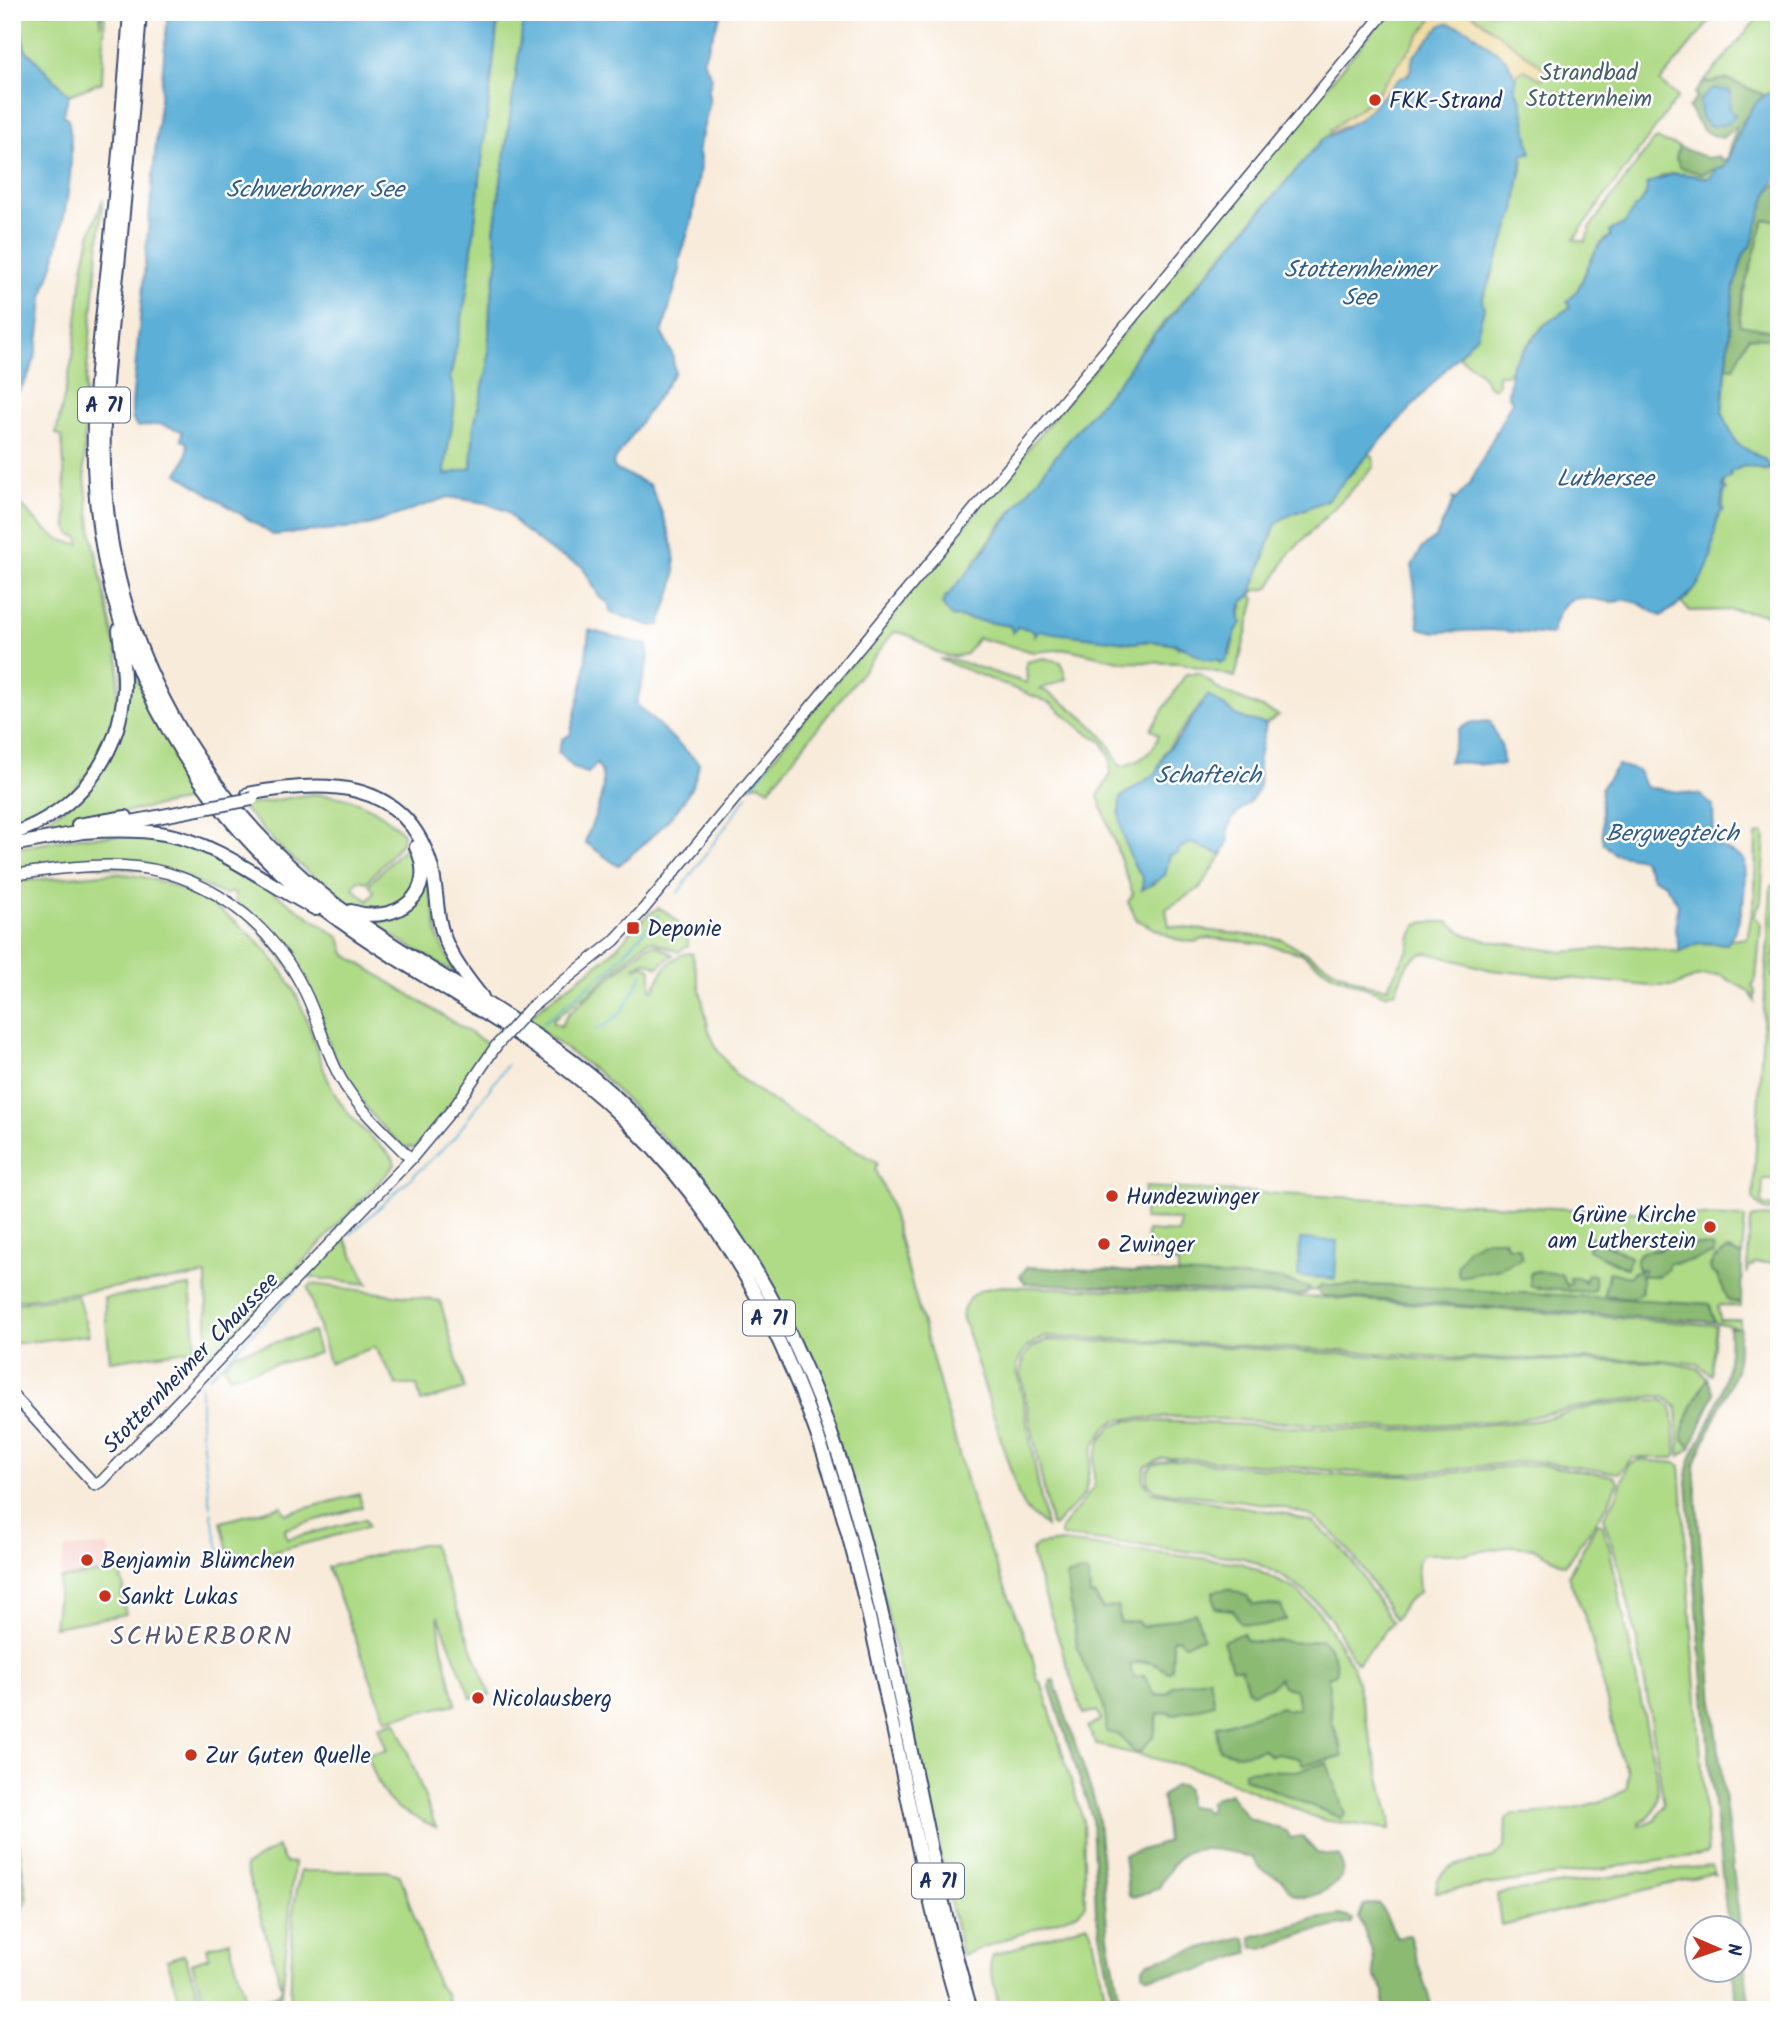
<svg xmlns="http://www.w3.org/2000/svg" width="1791" height="2022" viewBox="0 0 1791 2022" font-family="Kalam,sans-serif">
<rect width="100%" height="100%" fill="#fff"/>
<filter id="ink" filterUnits="userSpaceOnUse"><feTurbulence type="fractalNoise" baseFrequency=".0143" numOctaves="2"/><feDisplacementMap in="SourceGraphic" scale="14" xChannelSelector="R" yChannelSelector="G"/><feConvolveMatrix kernelMatrix="1 2 1 2 8 2 1 2 1" color-interpolation-filters="sRGB"/></filter>
<filter id="wash" filterUnits="userSpaceOnUse"><feTurbulence type="fractalNoise" baseFrequency=".00686" numOctaves="4" result="noise"/><feDisplacementMap in="SourceGraphic" scale="28" xChannelSelector="R" yChannelSelector="G"/><feGaussianBlur stdDeviation="1.57" result="paint"/><feColorMatrix in="noise" values="0 0 0 0 0 0 0 0 0 0 0 0 0 0 0 0 0 1.4 0 .05"/><feComposite in="paint" operator="in"/></filter>
<g filter="url(#wash)">
<rect width="100%" height="100%" fill="#f8ebda"/>
<path fill="#f7d0cc" d="M107 1546 115 1571 60 1579 65 1548Z"/>
<path fill="#afda86" stroke="#658472" stroke-width="2" fill-rule="evenodd" d="M17 12H100V26L102 12H105L102 82 69 95 25 49Z
M499 12H535L524 17 494 231 498 258 490 305 488 367 474 426 471 468 444 476 455 400 450 379 467 292Z
M1388 12H1717L1660 82 1678 97 1574 239 1585 242 1591 226 1653 141 1657 139 1679 147 1676 159 1680 167 1702 174 1726 165 1709 178C1696 176 1678 171 1665 175 1641 183 1640 226 1612 229L1611 236 1604 240 1592 257 1570 307 1548 322 1520 354 1508 374H1498V385L1493 388 1488 386 1480 372 1458 356 1477 335 1482 300 1493 272 1522 170 1523 154 1530 152 1521 99 1515 89 1394 84 1321 141 1135 356 1127 372 997 529 957 589 945 596 951 616 1134 643C1167 637 1191 653 1221 661L1230 655 1244 600 1260 570 1275 526 1283 518 1327 500 1369 454 1373 456 1374 467 1289 554 1269 588 1254 591 1251 596 1255 598 1254 603 1235 677 1181 663 1123 662 1068 649 1033 652 978 638 966 654C931 665 922 632 894 632L769 789 760 784 750 786Z
M1763 12H1779V89L1764 95 1726 79 1703 83Z
M103 199 85 390 84 470 92 534 119 663 115 721 99 761 59 806 12 831V496C30 513 52 545 80 544L78 537 71 535 67 528 63 449 61 436 56 434 73 356 83 268 91 232Z
M1764 219 1779 220V332L1739 325 1742 297Z
M1748 337 1779 338 1777 604 1771 607 1769 615 1738 610 1690 611 1681 603C1713 580 1706 544 1720 512H1723L1724 481 1731 476 1730 472 1744 466 1766 471 1767 461 1736 443 1722 412 1727 367 1734 368Z
M126 654 155 719 205 797 33 829 89 791 109 757Z
M1044 658 1061 662 1066 679 1041 689C1061 699 1093 723 1107 742 1112 749 1115 758 1120 766 1138 764 1154 753 1159 735L1151 729 1186 674 1199 673 1221 691 1279 715 1266 724 1241 718 1208 695 1165 752 1156 773 1121 797V827L1152 885 1165 875 1170 854 1178 853 1180 848 1191 842 1222 855 1200 888 1166 909 1169 926 1281 939 1341 973 1368 985 1387 988 1409 948 1411 936 1417 925 1425 922H1448L1465 934 1484 940 1563 952 1632 946 1680 952 1698 943 1727 944 1730 940 1747 938 1755 897 1756 835 1762 833 1765 835 1761 902 1754 915 1761 924 1756 979 1752 986 1755 991V1001L1749 991 1720 975 1700 976 1674 986H1649L1491 970 1429 953C1407 954 1403 973 1396 991L1385 995 1332 974 1300 953 1264 944 1209 938 1193 942 1175 939 1137 920 1128 902 1133 894 1098 796 1111 774 1110 757 1102 742 1080 728 1051 703 939 659 955 660 1027 683 1026 662Z
M312 794C349 795 378 806 403 834L402 842 367 882 358 880 353 888 368 901 374 892 369 884 403 849 415 852C421 884 416 889 393 910L350 907 283 851 241 806Z
M142 835 191 846 244 872 340 938 345 954 491 1046 461 1092 416 1148 404 1147 378 1123 342 1075 307 990 235 902V894L232 892 224 895 179 874 77 864 74 859 71 863 12 872V849L80 837Z
M114 873C187 878 260 927 294 991 313 1026 318 1066 338 1099 352 1122 375 1140 393 1158L395 1165 208 1362 206 1275 12 1301V882Z
M427 873 439 940 456 974 373 924 409 910Z
M1771 886H1779L1775 925 1779 939 1773 958 1772 976 1779 978V1179H1763L1762 1202 1765 1206 1779 1207V1212L1764 1210 1753 1199Z
M659 908C672 914 689 931 688 946L678 952 653 941 646 942 590 992 553 1019V1023L561 1026 568 1014 647 946 656 945 673 955 658 967 645 961 634 967 636 969 644 964 651 970V990H654C659 974 672 953 692 953L709 1031 717 1049 737 1076 782 1108 877 1162 875 1170 888 1198 975 1512 1032 1655 1037 1679 1042 1685 1083 1820 1085 1905 1078 1913 962 1955 879 1576 782 1309 742 1238 682 1157 600 1074 526 1020C551 996 581 979 608 956 625 941 639 918 659 908Z
M1145 1187 1745 1218 1742 1256 1730 1253 1714 1259 1715 1273 1729 1300 1741 1303V1307L1721 1305 1718 1307 1720 1320H1740V1328L1714 1322 1710 1304 1373 1285H1322L1317 1290 1308 1291 1309 1288 1281 1279 1178 1275V1263L1146 1258 1147 1231 1179 1233 1180 1220 1144 1219ZM1589 1238 1598 1239 1627 1255 1624 1268 1588 1250ZM1493 1239 1505 1240 1508 1247H1519L1511 1264 1459 1277C1460 1254 1472 1246 1493 1239ZM1691 1244 1713 1247 1691 1260 1669 1263 1645 1272 1637 1268 1639 1254C1648 1249 1658 1252 1665 1245ZM1639 1271 1642 1291 1623 1297 1604 1295 1608 1273 1629 1277ZM1532 1272 1561 1274 1565 1284 1570 1286 1580 1278 1588 1282V1274L1593 1291 1540 1286Z
M1754 1217 1779 1218V1246L1772 1248H1779V1263H1756L1749 1268 1747 1274 1750 1219Z
M343 1235 368 1284 308 1277 309 1271Z
M312 1284 440 1301 465 1389 421 1402 417 1385H397L375 1347 329 1363 308 1288Z
M190 1286 196 1349 110 1361 104 1298Z
M1002 1286 1332 1298 1716 1325 1711 1375 1697 1364 1661 1360 1460 1358 1144 1340 1046 1337C1030 1343 1021 1349 1017 1367L1046 1527 1024 1508 1018 1494 962 1315C967 1292 980 1289 1002 1286Z
M77 1295 89 1335 12 1344V1304Z
M313 1332 319 1353 229 1376 224 1364 236 1353Z
M1048 1340 1159 1343 1439 1360 1665 1362 1697 1368 1707 1378C1701 1389 1678 1429 1684 1440 1686 1443 1689 1445 1691 1448L1680 1456 1677 1407 1665 1397 1657 1396 1602 1402 1522 1419 1392 1428 1177 1417 1119 1419 1106 1427 1093 1447 1085 1494 1054 1526 1051 1525 1021 1375C1021 1355 1029 1346 1048 1340Z
M1647 1400H1663L1672 1408 1677 1454 1674 1458H1632L1619 1473 1533 1461 1406 1474 1365 1473 1178 1458H1162L1145 1467 1143 1480 1151 1492 1286 1514 1314 1523 1338 1544 1355 1565 1392 1623 1358 1663C1347 1654 1341 1634 1332 1621 1310 1590 1279 1572 1244 1558L1061 1536V1529L1094 1487V1461L1101 1439 1111 1427 1128 1420 1391 1431 1534 1421 1598 1405Z
M1170 1460 1352 1476H1416L1535 1464 1614 1476 1618 1481 1608 1504 1565 1565 1533 1548 1513 1546 1464 1554H1423L1417 1563 1419 1592 1407 1601 1395 1620C1373 1586 1352 1546 1319 1521 1293 1502 1200 1497 1164 1492L1155 1490 1147 1482 1148 1470 1153 1465Z
M1639 1460 1676 1463 1680 1466 1708 1854 1436 1892C1436 1861 1471 1863 1493 1858L1505 1847 1506 1819 1513 1814C1541 1815 1607 1806 1627 1788L1628 1771 1620 1755 1588 1624 1568 1576 1597 1523 1602 1524 1609 1546 1657 1778C1659 1797 1660 1814 1639 1822V1826L1656 1819 1664 1805C1650 1709 1636 1609 1603 1518L1616 1497 1628 1465Z
M359 1494 362 1507 285 1529 287 1539 365 1519 368 1527 231 1563 221 1522 282 1506 285 1514Z
M1061 1542 1242 1563 1295 1589 1319 1612 1353 1667 1390 1818V1829L1322 1820 1205 1771 1097 1745 1087 1727 1101 1720 1097 1711 1083 1714 1032 1557V1550L1038 1545ZM1067 1579 1090 1588V1596H1095L1103 1609 1119 1619 1120 1623 1136 1621 1142 1627 1173 1621 1179 1638 1173 1639 1172 1661 1130 1664 1132 1678 1144 1676 1156 1696 1168 1693 1172 1715 1171 1712 1158 1714 1135 1753 1108 1718 1103 1700 1077 1646ZM1228 1589 1253 1604 1281 1606 1238 1615 1233 1609 1215 1608 1213 1592ZM1246 1640 1260 1645 1277 1640 1300 1645 1328 1677 1332 1722 1342 1747 1299 1758 1263 1749H1219L1216 1726 1299 1708 1297 1691 1283 1686 1279 1678 1248 1690 1241 1667ZM1327 1763 1341 1818 1245 1778 1244 1772 1296 1771Z
M421 1544H432L490 1695 471 1698 438 1615 441 1643 456 1704 386 1719 328 1567Z
M115 1571 120 1574 124 1588 121 1594 126 1614 54 1627 60 1579Z
M396 1721 436 1827C387 1804 387 1807 367 1755L387 1750 378 1727Z
M12 1797 27 1901 17 1914 12 1916Z
M277 1847 285 1862 294 1863 282 1994 251 2010H206L192 1963 209 1957 207 1948 229 1941 248 2006 279 1993 282 1988 245 1866Z
M1712 1866 1716 1876 1713 1873 1501 1926 1497 1894 1642 1872Z
M300 1871H387L400 1875 437 1984 446 1994 450 2010H290L293 1912Z
M1087 1924 1092 1932 1108 2010H1000L990 1966 993 1955Z
M183 1955 186 1958 198 1995 179 2000 167 1960Z"/>
<path fill="#8bba73" stroke="#537468" stroke-width="2" d="M1726 79 1764 95 1743 121 1726 165 1702 174 1680 167 1676 159 1679 147 1707 158 1719 156 1722 161 1727 160 1736 127 1722 138C1690 128 1705 126 1688 108L1697 98 1694 94 1703 83Z
M1779 182V220H1764L1742 297 1739 325 1779 332V338L1748 337 1734 368 1727 367 1734 286 1744 254 1752 243 1767 193Z
M1591 1237 1630 1257 1627 1268 1588 1250Z
M1487 1239 1503 1240 1508 1247H1519L1522 1258 1496 1270 1459 1277 1457 1267 1468 1248Z
M1691 1244 1713 1247 1714 1254C1699 1258 1684 1264 1669 1263L1667 1270 1659 1276H1643L1644 1270 1637 1268V1258L1642 1252 1660 1250 1665 1245Z
M1728 1250 1742 1256 1741 1303 1729 1301 1717 1275 1712 1273 1710 1267 1714 1259Z
M1027 1267 1281 1279 1309 1288 1307 1293 1299 1295 1025 1283 1020 1276Z
M1535 1271 1561 1274 1567 1286 1571 1284 1570 1278H1580L1585 1282 1588 1274 1595 1275V1288L1591 1292 1542 1289 1530 1285V1274Z
M1635 1271H1639L1642 1279 1641 1293 1632 1298 1604 1295 1609 1272 1629 1277Z
M1322 1285 1400 1286 1710 1304 1714 1322 1322 1296 1317 1290Z
M1729 1328H1740L1736 1371 1694 1465 1713 1702 1750 2010H1738L1733 1970 1738 1969V1927H1728L1710 1769 1687 1482C1687 1459 1697 1448 1707 1427 1722 1396 1732 1363 1729 1328Z
M1707 1378 1714 1393 1691 1448C1689 1445 1686 1443 1684 1440 1678 1429 1701 1389 1707 1378Z
M1083 1572 1088 1575 1090 1595 1095 1596 1102 1609 1118 1606 1120 1623 1137 1621 1142 1627 1196 1613 1203 1638 1184 1644 1179 1638 1173 1639 1172 1669 1168 1672C1154 1663 1149 1658 1130 1664L1133 1677 1144 1676 1156 1696 1168 1693 1173 1686 1209 1678 1214 1704 1172 1715 1170 1712 1158 1714 1154 1735 1140 1753H1135L1119 1735 1106 1732C1110 1698 1083 1675 1077 1644 1073 1623 1070 1600 1067 1579L1068 1575Z
M1228 1589 1247 1596 1253 1604 1281 1606 1286 1620 1264 1626 1240 1623 1233 1610 1215 1608 1213 1591Z
M1243 1633 1246 1640C1260 1645 1267 1640 1280 1641 1297 1643 1305 1644 1321 1639 1332 1649 1337 1659 1336 1674L1328 1677 1332 1722 1343 1756 1303 1765 1299 1758 1278 1754 1270 1756 1263 1749C1246 1755 1236 1756 1219 1749L1216 1727 1282 1707 1285 1710 1299 1708 1296 1691 1283 1686 1279 1678 1271 1687 1253 1693 1248 1689 1241 1668H1232L1223 1641Z
M1054 1680 1097 1809 1108 1937 1122 2010H1115L1096 1912 1092 1818 1050 1687V1681Z
M1327 1763 1345 1815 1341 1818 1244 1778V1772L1250 1770 1296 1771Z
M1174 1785H1183L1187 1790 1188 1806 1203 1808 1205 1812 1210 1810 1209 1803 1217 1797 1230 1794 1248 1818 1286 1831 1290 1838 1302 1836 1317 1853 1339 1856 1343 1867 1342 1877C1331 1888 1308 1905 1292 1893 1288 1890 1286 1884 1282 1880 1267 1870 1262 1875 1253 1857 1243 1857 1236 1853 1226 1851 1181 1843 1178 1856 1158 1889L1133 1897 1129 1895 1124 1855 1167 1842 1162 1796Z
M1379 1903 1397 1937 1409 1935 1433 2010H1390L1384 2005V1992L1375 1976 1373 1954 1359 1917 1363 1906Z
M1340 1915 1353 1919 1352 1923 1306 1933 1263 1949 1253 1947 1251 1937 1316 1919Z
M1242 1937 1246 1940 1249 1952 1200 1970 1149 1977 1143 1974V1967L1149 1962Z"/>
<path fill="#eeda9e" stroke="#84847e" stroke-width="2" d="M1437 12H1469L1550 72 1541 79 1525 70 1518 73 1516 79 1513 71 1475 34 1409 72 1360 119 1331 133 1330 130 1372 99Z"/>
<path fill="#5bafd7" stroke="#3b6f9a" stroke-width="2" d="M12 12H17L25 49 69 95 63 115 68 118C77 162 65 214 55 258 52 271 44 285 43 299 39 335 39 371 12 399Z
M168 12H499L467 292 450 379C463 401 444 449 445 475L471 468 474 425 488 366 490 305 498 258 494 231 524 17 535 12H722L703 60 712 78 708 92 710 101 698 150 701 162 692 220 680 259V270L662 334 672 353 675 372 613 463 615 469 650 485C662 513 680 550 674 582 671 596 664 611 660 625L652 626 611 613 608 602 600 598 582 566 555 554 520 527 507 511 485 503 448 497 366 526 273 535 178 474C183 462 189 458 187 442L181 440 182 431 160 424 137 427 132 418V405Z
M1447 23 1467 29 1507 60 1516 79 1515 90 1521 99 1531 153 1523 154 1515 211 1482 300 1484 308 1477 335 1327 500 1283 518 1275 526 1250 596C1241 600 1236 615 1242 623L1236 631 1226 661 1219 663V660L1204 659 1182 646 1178 648 1177 644 1147 641 1134 643 1038 631 1035 636 1033 630 1017 627 1013 633 1010 626 951 616 942 604C946 595 967 575 975 563 1022 497 1073 432 1127 372L1135 356 1153 338 1154 333 1158 332 1321 141 1360 119 1401 77 1409 75 1413 57 1441 25Z
M1713 89 1731 91 1729 108 1735 115 1728 124 1709 126 1701 118 1700 100Z
M1779 89V174L1767 194 1752 243 1744 254 1734 286 1722 412 1736 443 1767 461 1771 470 1744 466 1730 472 1731 476 1724 481 1722 487 1726 490 1723 491 1721 508 1724 510 1720 513C1713 528 1715 542 1711 557 1703 585 1685 602 1661 616 1649 611 1640 601 1626 600 1620 599 1616 603 1610 602 1571 595 1563 593 1551 635L1491 630 1435 632 1419 628 1412 566 1422 548 1436 537 1454 500 1451 498 1456 499 1469 485 1512 401 1508 394 1512 364 1544 325 1570 307 1567 301C1589 285 1585 250 1611 236L1610 231 1625 223 1635 207 1639 206 1646 195 1647 184 1674 173 1709 178 1717 169 1724 168C1740 142 1744 96 1779 89Z
M589 630 647 645 649 658 636 704 699 763C693 806 649 839 618 866L585 842C592 821 613 783 597 764L588 773 575 769 558 752 562 739 570 735 584 678Z
M1208 695 1241 718 1266 724C1264 735 1261 746 1259 757 1257 771 1265 784 1252 799 1241 812 1224 819 1229 840L1222 855 1191 843 1180 848 1178 853 1170 855 1165 875 1142 890 1143 877C1128 862 1115 817 1121 797L1156 773 1165 752 1178 739Z
M1490 721 1502 748 1503 765 1449 762 1459 729 1470 723Z
M1618 765 1639 771 1645 787 1700 795 1713 806 1714 843 1744 859C1746 889 1745 919 1727 944L1698 943 1680 952 1675 930 1678 904 1665 884 1653 878 1642 859 1615 854 1603 843 1601 788Z
M1300 1239 1337 1241 1335 1279 1298 1276Z"/>
<g fill="none" stroke-linecap="round" stroke-linejoin="round">
<path stroke="#5bafd7" stroke-width="2" d="M752 785 769 765
M678 893 748 795
M543 1023 612 967 659 915
M596 1029C623 1021 630 996 643 974
M351 1234 454 1138 507 1065
M309 1276 342 1240
M209 1377 299 1286
M201 1385V1429L210 1506
M211 1512 221 1558"/>
</g>
</g>
<g filter="url(#ink)">
<g fill="none" stroke-linecap="round" stroke-linejoin="round">
<defs>
<path id="secondary" d="M12 875C49 870 86 864 124 866 202 870 270 921 304 990 319 1019 325 1051 341 1079 359 1110 386 1133 411 1159
M530 1008 614 941 642 911 1385 12
M12 1394 95 1485 102 1481 411 1159 456 1105 496 1046"/>
<path id="highway" d="M130 12C124 97 117 182 108 266 100 339 90 412 95 485 106 665 205 830 353 930 411 970 472 1003 529 1042 599 1089 663 1151 710 1220 872 1454 880 1744 959 2010
M140 12C134 97 126 182 118 266 110 339 100 412 105 486 117 672 223 833 377 934 441 977 509 1014 571 1060 639 1111 696 1177 742 1248 888 1474 896 1758 971 2010
M248 794C321 780 404 776 431 865 436 882 436 900 439 918 444 949 463 973 482 997
M78 825 126 817
M116 825 198 809
M83 832C110 830 137 829 165 834 220 844 266 884 316 909
M12 834C76 812 120 758 124 689 125 669 121 650 119 630
M12 845 88 831
M351 911C396 926 439 894 416 847"/>
</defs>
<use href="#secondary" stroke="#3c4b71" stroke-width="13"/>
<use href="#highway" stroke="#3c4b71" stroke-width="16"/>
<use href="#secondary" stroke="#fff" stroke-width="10"/>
<use href="#highway" stroke="#fff" stroke-width="12"/>
<defs>
<path id="secondary-bridge" d="M496 1046 530 1008"/>
<path id="highway-bridge" d="M198 809 252 799"/>
</defs>
<use href="#secondary-bridge" stroke="#3c4b71" stroke-width="13" stroke-linecap="butt"/>
<use href="#highway-bridge" stroke="#3c4b71" stroke-width="16" stroke-linecap="butt"/>
<use href="#secondary-bridge" stroke="#fff" stroke-width="10"/>
<use href="#highway-bridge" stroke="#fff" stroke-width="12"/>
</g>
</g>
<g fill="#c8321e" stroke="#fff" stroke-width="2.5">
<circle cx="1375" cy="100" r="7"/>
<rect x="626" y="921" width="14" height="14" rx="3.5"/>
<circle cx="1112" cy="1196" r="7"/>
<circle cx="1710" cy="1227" r="7"/>
<circle cx="1104" cy="1244" r="7"/>
<circle cx="87" cy="1560" r="7"/>
<circle cx="105" cy="1596" r="7"/>
<circle cx="478" cy="1698" r="7"/>
<circle cx="191" cy="1755" r="7"/>
</g>
<g text-anchor="middle" stroke-width="5" stroke-linejoin="round" paint-order="stroke">
<g fill="#fff" stroke="#5f6d8e" stroke-width="2">
<rect x="78" y="387.5" width="52" height="35" rx="5"/>
<rect x="743" y="1300.5" width="52" height="35" rx="5"/>
<rect x="912" y="1863.5" width="52" height="35" rx="5"/>
</g>
<g font-size="21" font-weight="bold" fill="#1b2f5e">
<text x="104" y="412">A 71</text>
<text x="769" y="1325">A 71</text>
<text x="938" y="1888">A 71</text>
</g>
<g font-size="23" fill="#47626a" stroke="#fff">
<text x="1589" y="80">Strandbad<tspan x="1589" dy="26">Stotternheim</tspan></text>
</g>
<g font-size="23" fill="#1b2f5e" stroke="#fff" text-anchor="start">
<text x="1389" y="108">FKK-Strand</text>
<text x="647" y="936">Deponie</text>
<text x="1126" y="1204">Hundezwinger</text>
<text x="1696" y="1222" text-anchor="end">Grüne Kirche<tspan x="1696" dy="26">am Lutherstein</tspan></text>
<text x="1118" y="1252">Zwinger</text>
<text x="101" y="1568">Benjamin Blümchen</text>
<text x="119" y="1604">Sankt Lukas</text>
<text x="492" y="1706">Nicolausberg</text>
<text x="205" y="1763">Zur Guten Quelle</text>
</g>
<g font-size="23" fill="#1b2f5e" stroke="#fff">
<text transform="translate(190 1362) rotate(-46)" y="8">Stotternheimer Chaussee</text>
</g>
<g font-size="24" font-style="italic" fill="#315c88" stroke="#fff">
<text x="315" y="197">Schwerborner See</text>
<text x="1359" y="277">Stotternheimer<tspan x="1359" dy="28">See</tspan></text>
<text x="1605" y="486">Luthersee</text>
<text x="1208" y="783">Schafteich</text>
<text x="1672" y="841">Bergwegteich</text>
</g>
<g font-size="26" letter-spacing="2" fill="#5c5871" stroke="#fff">
<text x="202" y="1644">SCHWERBORN</text>
</g>
</g>
<rect width="1791" height="2022" fill="none" stroke="#fff" stroke-width="42"/>
<g transform="translate(1718 1949) rotate(92)"><circle r="33" fill="#ffffff" stroke="#a4acbf" stroke-width="2"/>
<path d="M0-5L12 26L0 18L-12 26Z" fill="#c8321e"/>
<text y="-10" font-size="19" font-weight="bold" text-anchor="middle" fill="#1b2f5e">N</text>
</g>
</svg>
